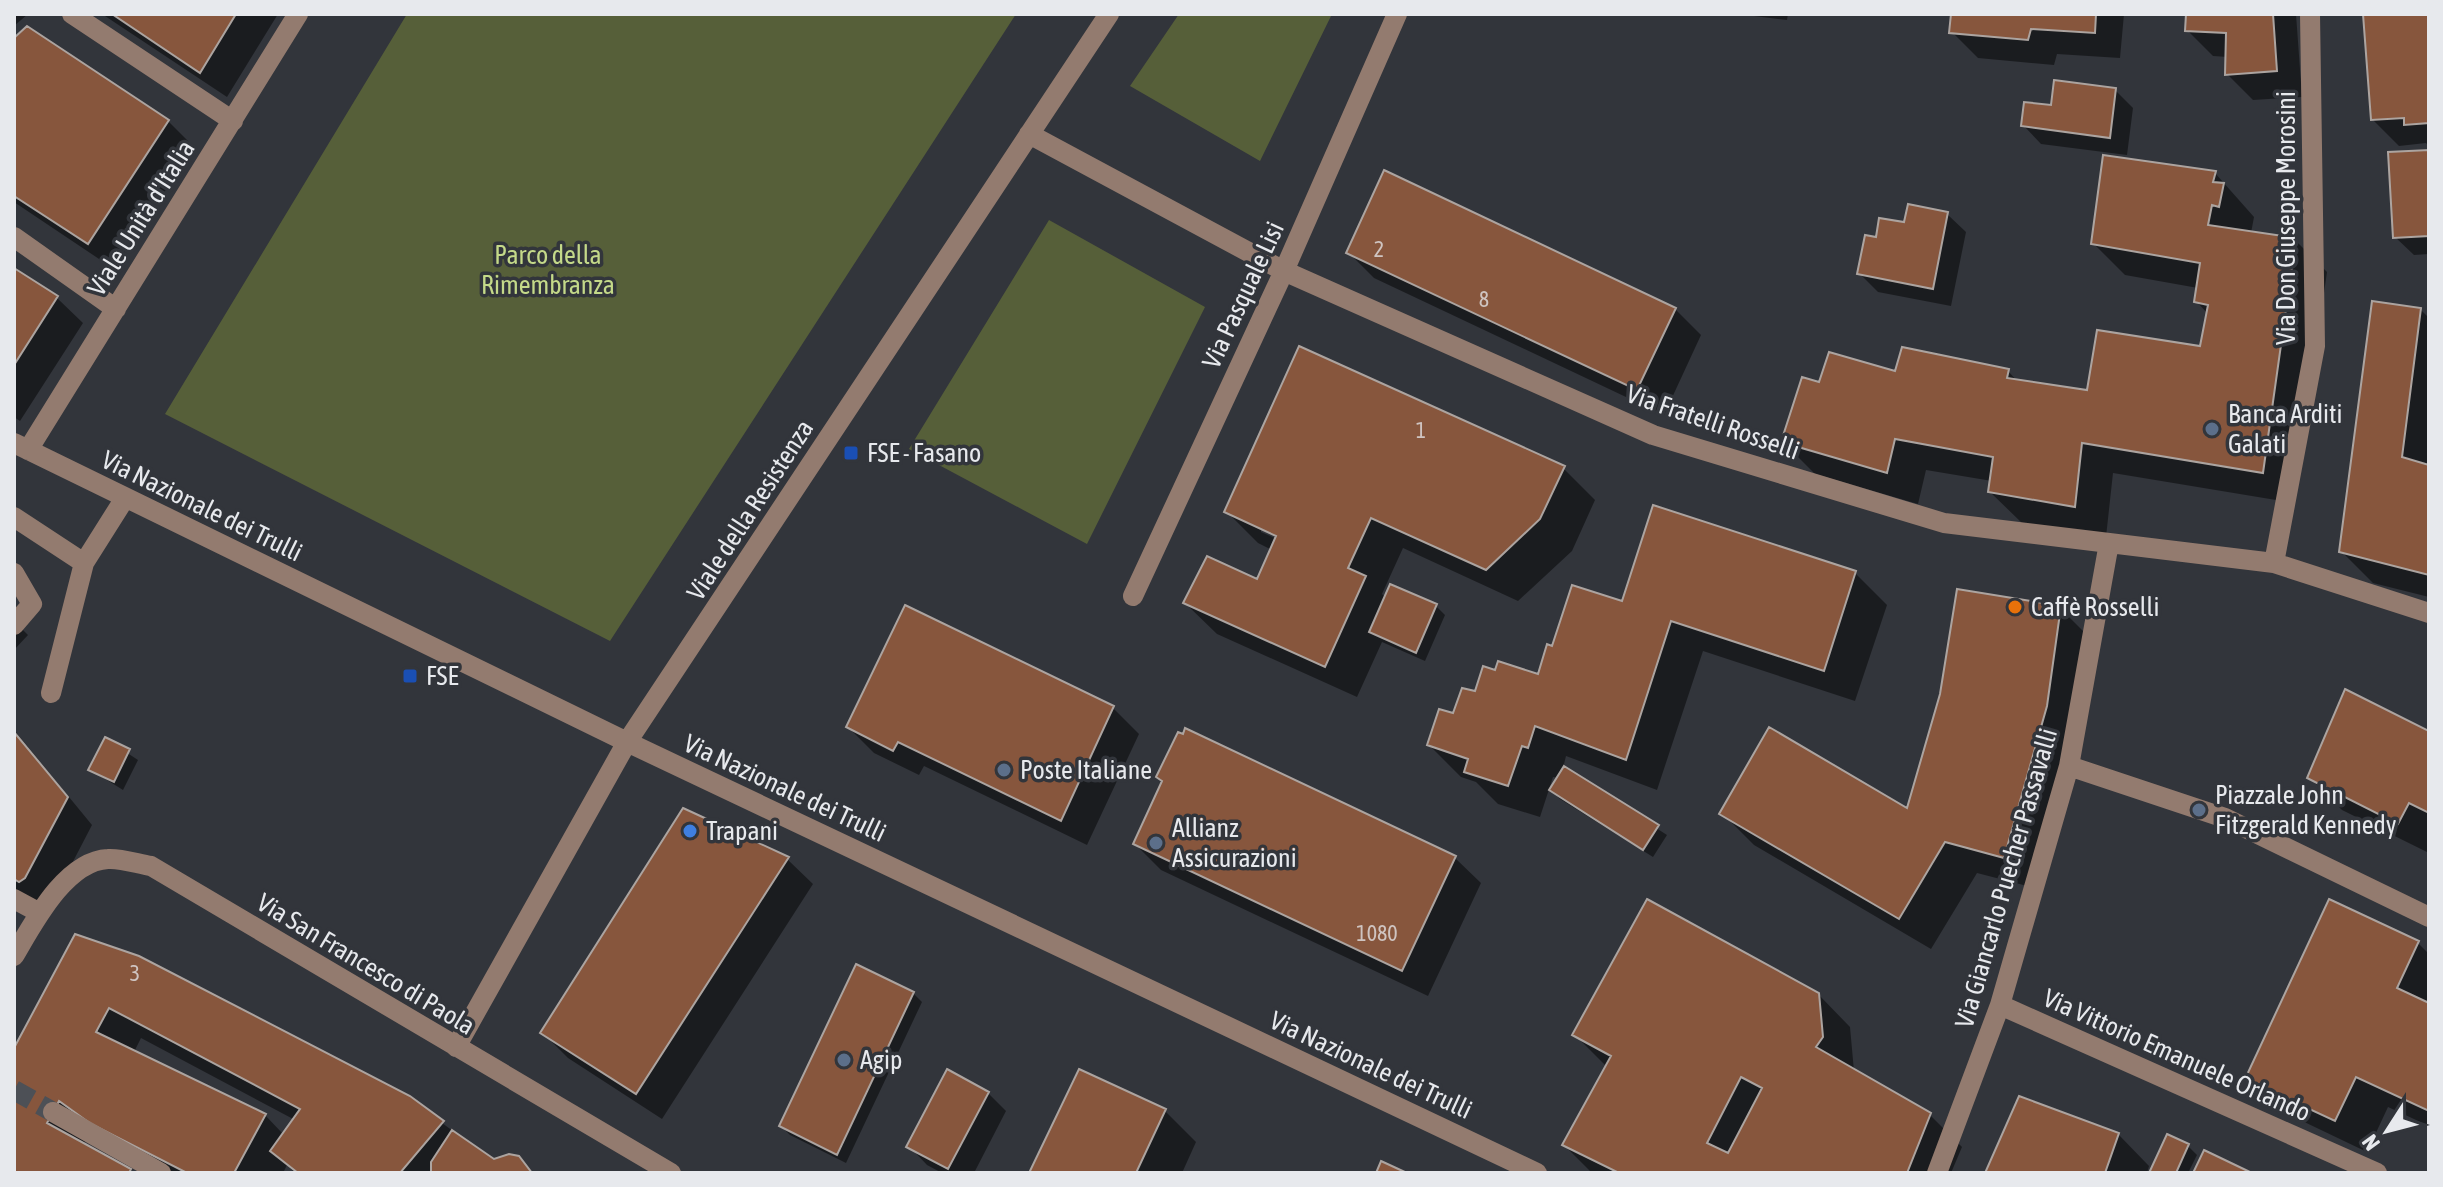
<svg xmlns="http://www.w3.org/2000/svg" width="2443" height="1187" viewBox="0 0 2443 1187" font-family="'Asap Condensed',sans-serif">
<rect width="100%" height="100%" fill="#32353b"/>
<path fill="#565f39" d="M407 14H1016L610 641 165 414Z
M1179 14H1332L1260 161 1130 86Z
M1049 220 1205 307 1087 544 909 449Z"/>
<path fill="#0007" fill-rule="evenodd" d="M14 14H28L14 26Z
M102 14H278L227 97Z
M1738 14H1788L1787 20Z
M1953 14H2124L2120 58 2057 54 2054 65 1978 58 1952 32Z
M2188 14H2296L2302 97 2253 100 2227 74 2228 57 2213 56 2187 30Z
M2365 14H2429V147L2426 143 2399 146 2373 120Z
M14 41 168 121 194 147 114 269 14 202Z
M2115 90 2133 108 2127 155 2041 144 2023 125 2052 107Z
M2429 152V254L2414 255 2395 237Z
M2215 173 2254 217 2251 233 2295 240 2327 272 2294 503 2113 473 2106 537 2022 523 1990 492 1992 481 1926 470 1918 504 1815 474 1783 442 1820 385 1896 373 2008 371 2018 382 2088 392 2202 348 2208 314 2196 301 2198 288 2125 275 2093 243Z
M1947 214 1966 232 1951 306 1878 292 1859 273 1877 239 1906 224Z
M1348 252 1675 309 1701 335 1664 415 1374 278Z
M14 270 57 298 83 323 20 421 14 417Z
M2420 309 2429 318V597L2373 583 2341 551Z
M1563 468 1595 500 1572 551 1518 601 1403 548 1382 594 1386 598 1436 606 1445 615 1425 661 1382 642 1357 697 1217 634 1185 603 1258 581 1272 550 1258 543 1226 511ZM1261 527 1286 539 1284 542 1261 532Z
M1855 573 1887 605 1855 701 1703 651 1657 790 1566 756 1563 768 1667 835 1653 857 1560 799 1551 790 1559 778 1553 777 1540 817 1498 804 1476 782 1461 777 1429 745 1497 673 1539 676 1554 649 1623 604Z
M2060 608 2092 640 2035 888 1977 873 1931 949 1754 845 1722 813 1908 811 1942 695Z
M14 621 28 635 14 650Z
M1113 708 1139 734 1087 845 924 766 919 775 874 753 848 727Z
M14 730 92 825 51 904 46 907 14 889Z
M2429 733V853L2342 810 2310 778Z
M106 739 138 760 123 790 91 770Z
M1135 844 1455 858 1481 883 1428 996 1161 870Z
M787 859 813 884 662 1119 568 1058 542 1032Z
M76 936 442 1123 494 1161 518 1157 533 1173H295L287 1165 283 1173H161L91 1132 83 1145 132 1173H14V1053ZM141 1038 295 1120 284 1135 265 1115 134 1052Z
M2418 943 2429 954V1126L2388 1107 2367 1152 2279 1110 2247 1079Z
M913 993 922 1002 846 1163 790 1135 781 1126Z
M1818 994 1850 1027 1854 1071 1930 1115 1962 1147 1951 1173H1592L1564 1145 1607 1067 1574 1034Z
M988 1093 1006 1111 974 1173H942L927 1165 909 1146Z
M1165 1111 1196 1142 1182 1173H1032Z
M2118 1134 2149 1166 2147 1173H1987Z
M2188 1146 2197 1155 2188 1173H2152Z"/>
<path fill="#87563d" stroke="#aca4a0" stroke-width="2" fill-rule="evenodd" d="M112 14H236L200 73Z
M1951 14H2096L2095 33 2031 29 2028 40 1949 33Z
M2186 14H2273L2277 71 2225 75 2226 33 2185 31Z
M2363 14H2429V123L2404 125V118L2371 120Z
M27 26 169 120 88 244 14 196V38Z
M2054 80 2116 88 2110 138 2021 126 2024 102 2051 105Z
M2429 150V236L2393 238 2388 152Z
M2103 155 2216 171 2213 182 2224 183 2219 207 2212 205 2208 225 2296 238 2263 473 2082 443 2075 507 1988 492 1993 457 1895 439 1887 473 1781 442 1802 377 1819 382 1829 352 1895 371 1902 347 2009 369 2007 378 2087 390 2097 330 2200 346 2208 305 2194 302 2200 263 2091 244Z
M1384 170 1676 308 1637 390 1346 253Z
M1908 204 1948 212 1933 289 1857 274 1865 235 1876 237 1879 218 1904 222Z
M14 268 58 296 14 365Z
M2372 301 2421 308 2402 457 2429 465V575L2339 552Z
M1299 346 1565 466 1540 519 1486 570 1371 518 1348 568 1366 576 1325 667 1183 603 1207 556 1257 579 1276 536 1224 512Z
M1653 505 1856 571 1824 671 1671 621 1626 760 1535 726 1528 748 1522 746 1508 786 1464 772 1468 759 1427 745 1439 709 1453 713 1462 688 1475 691 1483 666 1495 670 1498 661 1538 674 1547 644 1552 646 1572 585 1622 601Z
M1390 584 1437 604 1416 653 1369 632Z
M1957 589 2061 606 2047 706 2004 858 1945 842 1899 919 1719 814 1769 727 1907 808 1940 694Z
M905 605 1114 706 1061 821 898 742 893 751 846 727Z
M2345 689 2429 731V813L2409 803 2398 824 2307 778Z
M1185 728 1456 856 1402 971 1133 844 1162 781 1156 777 1178 732 1183 734Z
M14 732 68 797 25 878 19 882 14 879Z
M105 737 130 749 114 782 88 770Z
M1564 766 1659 825 1643 850 1549 790Z
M683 808 789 857 636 1094 540 1033Z
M1647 899 1819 993 1823 1037 1816 1047 1931 1113 1907 1173H1619L1562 1145 1611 1056 1572 1035ZM1741 1077 1762 1088 1728 1153 1707 1143Z
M2329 899 2419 941 2397 988 2429 1003V1111L2356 1077 2335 1121 2245 1079Z
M75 934 139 956 410 1096 444 1121 400 1173H298L270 1151 300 1109 109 1008 96 1032 266 1114 234 1173H187L91 1124 59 1101 47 1123 131 1169 129 1173H14V1048Z
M856 964 914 992 837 1155 779 1126Z
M947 1069 989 1092 948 1169 906 1147Z
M1079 1069 1166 1109 1136 1173H1029Z
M2019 1096 2119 1133 2105 1173H1985Z
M452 1130 494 1159 509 1154 519 1156 532 1173H431V1162Z
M2167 1134 2189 1144 2176 1173H2149Z
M2204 1150 2252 1173H2193Z
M1381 1161 1407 1173H1376Z"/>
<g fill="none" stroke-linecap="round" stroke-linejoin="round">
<path stroke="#4d5056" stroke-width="20" stroke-dasharray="20 10" stroke-linecap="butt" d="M14 1090 53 1112"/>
<path stroke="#937b6f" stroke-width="20" d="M72 14 233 121
M1029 134 1284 271 1653 435 1944 523 2274 563 2429 613
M14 237 116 309
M14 443 627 742 1537 1173
M28 450 298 14
M14 517 84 563
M2274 563 2315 346 2310 14
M14 573 32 604 14 625
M1133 596 1284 271 1397 14
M51 693 84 563 125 498
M2069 766 2225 818 2429 917
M14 899 40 913
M14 956C33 924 65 861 108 859 121 858 138 864 151 866L671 1173
M2000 1005 2377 1173
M456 1047 627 742 1109 14
M53 1112 161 1173
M1937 1173 2000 1005 2069 766 2109 543"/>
</g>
<g fill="#5c6f8a" stroke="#32353b" stroke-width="3">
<circle cx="2212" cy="429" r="8"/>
<circle cx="1004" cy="770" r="8"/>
<circle cx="2199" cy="810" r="8"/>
<circle cx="1156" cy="843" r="8"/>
<circle cx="844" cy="1060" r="8"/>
</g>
<g fill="#1a4fb4" stroke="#32353b" stroke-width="3">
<rect x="843" y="445" width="16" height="16" rx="4"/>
<rect x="402" y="668" width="16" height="16" rx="4"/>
</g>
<circle fill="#e8710a" stroke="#32353b" stroke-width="3" cx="2015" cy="607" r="8"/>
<circle fill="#3f7fe0" stroke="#32353b" stroke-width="3" cx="690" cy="831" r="8"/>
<g text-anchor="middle" stroke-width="7" stroke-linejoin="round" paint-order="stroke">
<g font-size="22" fill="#cfc4c1">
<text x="1379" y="257">2</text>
<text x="1484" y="307">8</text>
<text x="1421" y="438">1</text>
<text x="1377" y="941">1080</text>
<text x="135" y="981">3</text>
</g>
<g font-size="26" fill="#e7e9ed" stroke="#32353b">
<text transform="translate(141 218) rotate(-58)" y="9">Viale Unità d'Italia</text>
<text transform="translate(2286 218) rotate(-90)" y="9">Via Don Giuseppe Morosini</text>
<text transform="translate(1243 295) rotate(-65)" y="9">Via Pasquale Lisi</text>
<text transform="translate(1713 422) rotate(19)" y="9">Via Fratelli Rosselli</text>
<text transform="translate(202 506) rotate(26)" y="9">Via Nazionale dei Trulli</text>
<text transform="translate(750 510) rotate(-57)" y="9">Viale della Resistenza</text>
<text transform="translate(785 788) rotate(25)" y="9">Via Nazionale dei Trulli</text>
<text transform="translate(2006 878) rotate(-74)" y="9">Via Giancarlo Puecher Passavalli</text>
<text transform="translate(366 964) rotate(31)" y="9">Via San Francesco di Paola</text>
<text transform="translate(2177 1055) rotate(24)" y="9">Via Vittorio Emanuele Orlando</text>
<text transform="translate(1371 1065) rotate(25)" y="9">Via Nazionale dei Trulli</text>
</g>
<g font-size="26" fill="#c4d989" stroke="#32353b">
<text x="548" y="264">Parco della<tspan x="548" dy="30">Rimembranza</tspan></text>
</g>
<g font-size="26" fill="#e7e9ed" stroke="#32353b" text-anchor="start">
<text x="2228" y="423">Banca Arditi<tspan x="2228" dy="30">Galati</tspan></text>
<text x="867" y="462">FSE - Fasano</text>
<text x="2031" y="616">Caffè Rosselli</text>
<text x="426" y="685">FSE</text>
<text x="1020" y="779">Poste Italiane</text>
<text x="2215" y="804">Piazzale John<tspan x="2215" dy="30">Fitzgerald Kennedy</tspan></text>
<text x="1172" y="837">Allianz<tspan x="1172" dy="30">Assicurazioni</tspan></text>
<text x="706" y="840">Trapani</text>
<text x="860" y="1069">Agip</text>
</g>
</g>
<rect width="2443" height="1187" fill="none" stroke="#e7e9ed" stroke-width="32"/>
<g transform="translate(2387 1131) rotate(234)" stroke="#32353b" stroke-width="6" paint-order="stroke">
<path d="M0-6L14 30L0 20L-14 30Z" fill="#e7e9ed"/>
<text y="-12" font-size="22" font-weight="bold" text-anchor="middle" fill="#e7e9ed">N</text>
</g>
</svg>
